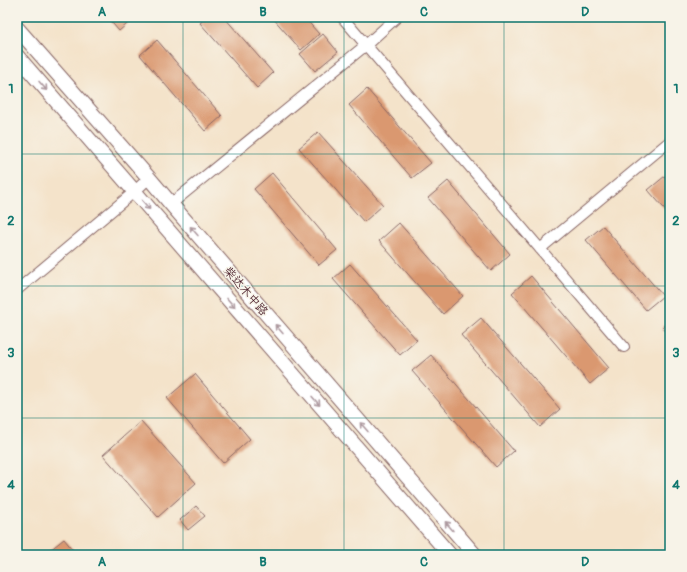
<svg xmlns="http://www.w3.org/2000/svg" width="687" height="572" viewBox="0 0 687 572" font-family="Pangolin,'LXGW WenKai TC',sans-serif">
<rect width="100%" height="100%" fill="#f7f3e8"/>
<filter id="ink" filterUnits="userSpaceOnUse"><feTurbulence type="fractalNoise" baseFrequency=".025" numOctaves="2"/><feDisplacementMap in="SourceGraphic" scale="8" xChannelSelector="R" yChannelSelector="G"/><feConvolveMatrix kernelMatrix="1 2 1 2 8 2 1 2 1" color-interpolation-filters="sRGB"/></filter>
<filter id="wash" filterUnits="userSpaceOnUse"><feTurbulence type="fractalNoise" baseFrequency=".012" numOctaves="4" result="noise"/><feDisplacementMap in="SourceGraphic" scale="16" xChannelSelector="R" yChannelSelector="G"/><feGaussianBlur stdDeviation="0.9" result="paint"/><feColorMatrix in="noise" values="0 0 0 0 0 0 0 0 0 0 0 0 0 0 0 0 0 1.4 0 .05"/><feComposite in="paint" operator="in"/></filter>
<g filter="url(#wash)">
<rect width="100%" height="100%" fill="#f4e3ca"/>
<g id="blocks">
<path fill="#da9870" d="M107 17H135L119 31Z
M207 17H224L273 73 257 88 200 23Z
M272 17H304L319 34 301 50Z
M323 34 338 52 315 71 300 54Z
M157 40 222 116 205 131 140 55Z
M367 89 431 163 412 178 349 105Z
M318 132 383 205 364 222 299 148Z
M272 173 337 250 319 265 254 189Z
M665 176 670 182V215L648 190Z
M448 181 510 254 491 271 428 198Z
M399 223 463 296 443 314 379 241Z
M603 226 663 296 646 310 586 240Z
M350 264 417 340 400 355 333 279Z
M531 276 609 368 590 384 512 293Z
M481 318 560 409 540 427 461 335Z
M670 321V336L662 327Z
M431 355 514 451 496 467 412 371Z
M195 374 250 439 223 463 167 398Z
M141 421 196 483 158 517 103 455Z
M196 506 205 516 188 530 180 520Z
M64 539 77 555H44Z"/>
</g>
</g>
<g filter="url(#ink)">
<use href="#blocks" fill-opacity="0" stroke="#866463" stroke-width="1"/>
<g fill="none" stroke-linecap="round" stroke-linejoin="round">
<defs>
<path id="minor" d="M342 17 624 347
M171 204 366 45 397 17
M540 249 670 141
M17 290 134 192 149 178"/>
<path id="secondary" d="M17 28 149 178 171 204 475 555
M17 56 450 555"/>
</defs>
<use href="#minor" stroke="#866463" stroke-width="12"/>
<use href="#secondary" stroke="#866463" stroke-width="16"/>
<use href="#minor" stroke="#fff" stroke-width="10"/>
<use href="#secondary" stroke="#fff" stroke-width="14"/>
</g>
<defs><path id="oneway-shaft" d="M-6 0H5M1.5-3L5.5 0L1.5 3" fill="none" stroke-width="1.6" stroke-linecap="round" stroke-linejoin="round"/></defs>
<g stroke="#ae9aa0">
<use href="#oneway-shaft" transform="translate(43 86) rotate(49)"/>
<use href="#oneway-shaft" transform="translate(146 205) rotate(49)"/>
<use href="#oneway-shaft" transform="translate(194 231) rotate(-131)"/>
<use href="#oneway-shaft" transform="translate(231 303) rotate(49)"/>
<use href="#oneway-shaft" transform="translate(279 329) rotate(-131)"/>
<use href="#oneway-shaft" transform="translate(316 401) rotate(49)"/>
<use href="#oneway-shaft" transform="translate(364 427) rotate(-131)"/>
<use href="#oneway-shaft" transform="translate(449 526) rotate(-131)"/>
</g>
</g>
<path fill="none" stroke="#0f766e" stroke-width="1" stroke-opacity="0.55" d="M183 17V555M344 17V555M504 17V555M17 154H670M17 286H670M17 418H670"/>
<g text-anchor="middle" stroke-width="3" stroke-linejoin="round" paint-order="stroke">
<g font-size="12" fill="#4a1f2b" stroke="#f7f3e8">
<text transform="translate(246 291) rotate(49)" y="4">柴达木中路</text>
</g>
</g>
<rect width="687" height="572" fill="none" stroke="#f7f3e8" stroke-width="44"/>
<rect x="22" y="22" width="643" height="528" fill="none" stroke="#0f766e" stroke-width="1.5"/>
<g font-size="13" text-anchor="middle" font-weight="bold" fill="#0f766e">
<text x="102" y="16">A</text>
<text x="263" y="16">B</text>
<text x="424" y="16">C</text>
<text x="585" y="16">D</text>
<text x="11" y="93">1</text>
<text x="676" y="93">1</text>
<text x="11" y="225">2</text>
<text x="676" y="225">2</text>
<text x="11" y="357">3</text>
<text x="676" y="357">3</text>
<text x="11" y="489">4</text>
<text x="676" y="489">4</text>
<text x="102" y="566">A</text>
<text x="263" y="566">B</text>
<text x="424" y="566">C</text>
<text x="585" y="566">D</text>
</g>
</svg>
